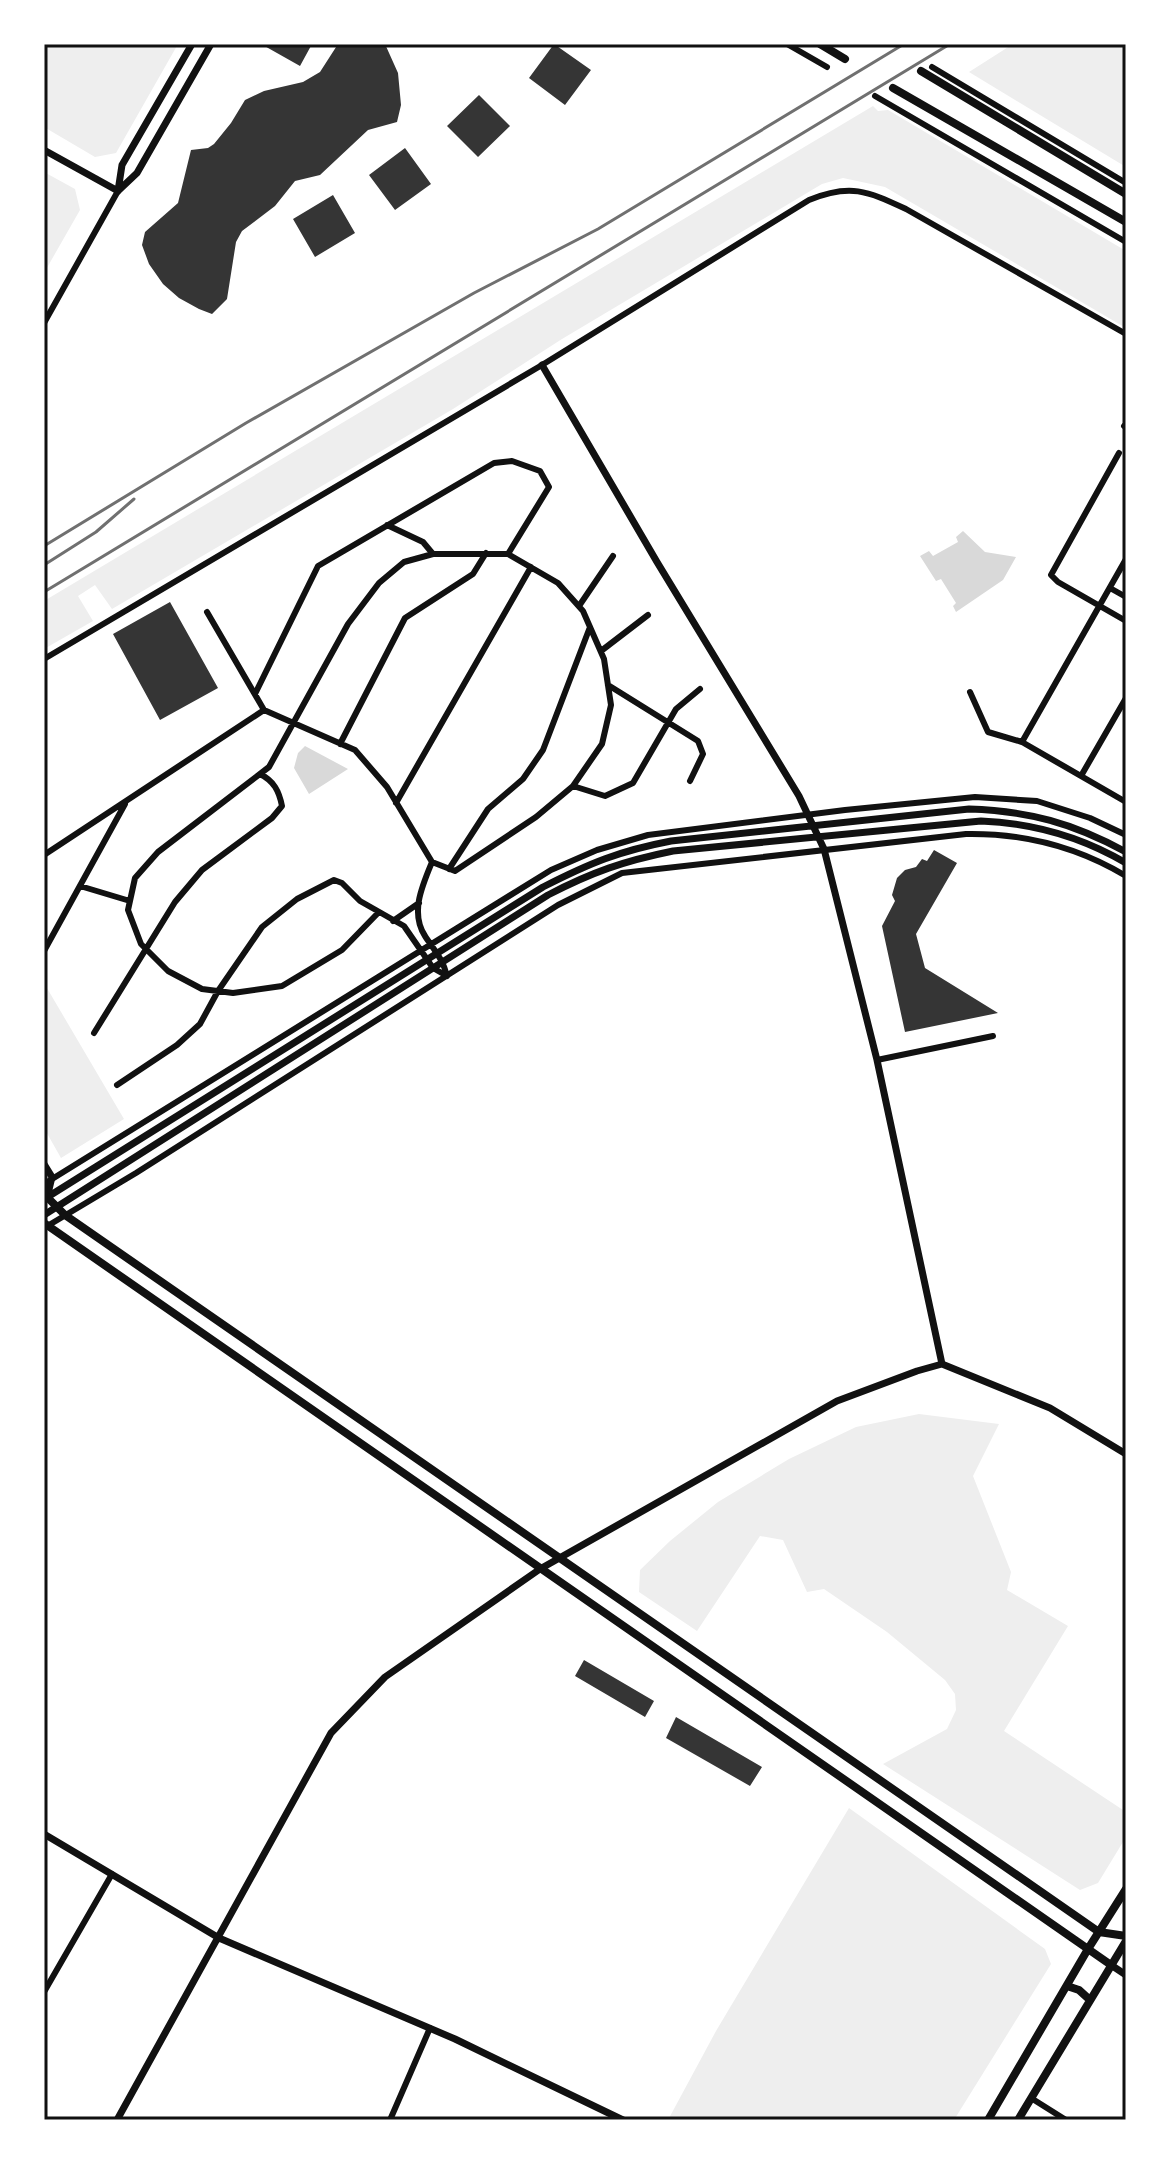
<svg xmlns="http://www.w3.org/2000/svg" width="1170" height="2164" viewBox="0 0 1170 2164" font-family="'Asap Condensed',sans-serif">
<rect width="100%" height="100%" fill="#fff"/>
<path fill="#eee" d="M44 44H178L116 153 95 157 44 127Z
M1013 44H1126V167L969 72Z
M873 106 878 111 888 110 1126 251V328L885 187 843 178 822 184 562 339 453 409 112 609 95 585 78 596 93 621 44 649V601Z
M44 172 75 189 80 210 44 273Z
M44 983 124 1119 61 1158 44 1128Z
M919 1414 999 1424 973 1476 1011 1572 1007 1590 1068 1626 1004 1731 1126 1812V1837L1098 1883 1080 1890 883 1764 947 1729 956 1710 955 1694 945 1680 887 1632 824 1589 807 1592 783 1540 760 1536 697 1631 639 1592 640 1570 670 1541 718 1502 789 1459 856 1427Z
M849 1808 1045 1949 1051 1964 954 2120H668L716 2031Z"/>
<path fill="#d9d9d9" d="M963 531 985 552 1016 557 1003 580 956 612 953 606 956 603 941 579 936 581 920 556 929 551 933 556 958 542 956 537Z
M305 746 348 769 309 794 294 768 298 753Z"/>
<path fill="#353535" d="M261 44H312L300 66Z
M338 44H385L398 73 401 105 397 122 368 130 320 175 295 181 275 206 242 231 236 242 227 299 212 314 199 309 179 298 163 284 149 264 142 245 145 232 178 203 191 150 208 148 214 144 231 123 245 100 264 91 303 82 320 72Z
M554 44 591 70 565 105 529 78Z
M479 95 510 126 478 157 447 126Z
M405 148 431 184 395 210 369 175Z
M333 195 355 233 315 257 293 219Z
M170 602 218 688 160 720 113 634Z
M934 850 957 863 916 934 925 968 998 1013 905 1032 882 926 895 901 892 895 897 878 905 870 916 867 922 859 927 861Z
M584 1660 654 1701 645 1717 575 1676Z
M676 1717 762 1767 750 1786 666 1738Z"/>
<g fill="none" stroke-linecap="round" stroke-linejoin="round">
<path stroke="#111" stroke-width="6" d="M787 44 827 67
M932 67 1126 183
M875 96 1126 242
M44 323 118 191
M1124 426 1126 427
M1119 453 1051 575 1058 582 1126 621
M387 525 423 542 433 554
M1110 588 1126 597
M579 606 613 556
M207 612 264 710 355 750 387 787 432 862C422 886 410 913 425 936 434 950 443 959 447 976
M601 651 648 615
M44 659 542 365 809 200C850 183 867 191 906 209L1126 334
M608 685 698 741 703 754 690 781
M970 692 988 732 1022 742 1126 802
M255 694 318 566 494 463 512 461 540 471 549 487 508 554
M1022 742 1126 559
M340 744 405 618 473 574 486 553
M1081 776 1126 698
M573 786 605 796 633 783 676 709 700 689
M396 803 531 567
M44 855 264 710
M449 869 488 809 523 779 543 750 590 627
M80 886 130 901
M378 913 342 950 282 986 233 993 202 989 168 971 141 944 128 910 135 878 158 852 269 767 348 624 379 583 404 562 433 554H508L558 583 583 611 604 659 611 705 602 744 573 786 536 817 455 871 432 862
M393 921 419 903
M44 951 125 804
M94 1033 175 902 202 870 272 818 282 806C279 791 274 781 260 774
M877 1060 993 1036
M117 1085 177 1045 200 1024 218 991 262 927 297 899 334 880 342 883 360 901 404 926 433 968 447 976
M44 1184 551 870 597 850 648 835 845 810 975 797 1037 801 1090 818 1126 835
M44 1228 136 1173 558 905 622 873 966 834C1024 833 1076 846 1126 876
M44 1992 112 1874
M1031 2098 1066 2120
M390 2120 430 2028"/>
<path stroke="#111" stroke-width="7" d="M44 150 118 191
M118 191 137 173 211 44
M118 191 122 165 192 44
M542 365 657 562 799 796 824 849 877 1060 942 1364
M44 1164 52 1177 47 1198
M46 1198 543 887C590 863 619 851 671 841L969 809C1029 811 1073 823 1126 852
M44 1215 548 895C592 872 624 861 673 851L981 821C1034 823 1080 836 1126 863
M44 1834 219 1938 455 2039 623 2120
M1111 1965 1126 1975
M117 2120 331 1733 385 1677 540 1569 837 1401 917 1371 942 1364 1050 1408 1126 1454"/>
<path stroke="#111" stroke-width="8" d="M820 44 845 59
M921 71 1126 194
M893 88 1126 222
M44 1194 65 1215 1099 1932 1126 1936
M44 1223 1111 1965
M1067 1986 1079 1990 1090 2000
M988 2120 1088 1949 1126 1889
M1018 2120 1126 1941"/>
<path stroke="#707070" stroke-width="3" d="M44 546 246 423 474 293 598 229 904 44
M44 565 96 532 134 499
M44 592 950 44"/>
</g>
<rect width="1170" height="2164" fill="none" stroke="#ffffff" stroke-width="92"/>
<rect x="46" y="46" width="1078" height="2072" fill="none" stroke="#111" stroke-width="3"/>
</svg>
